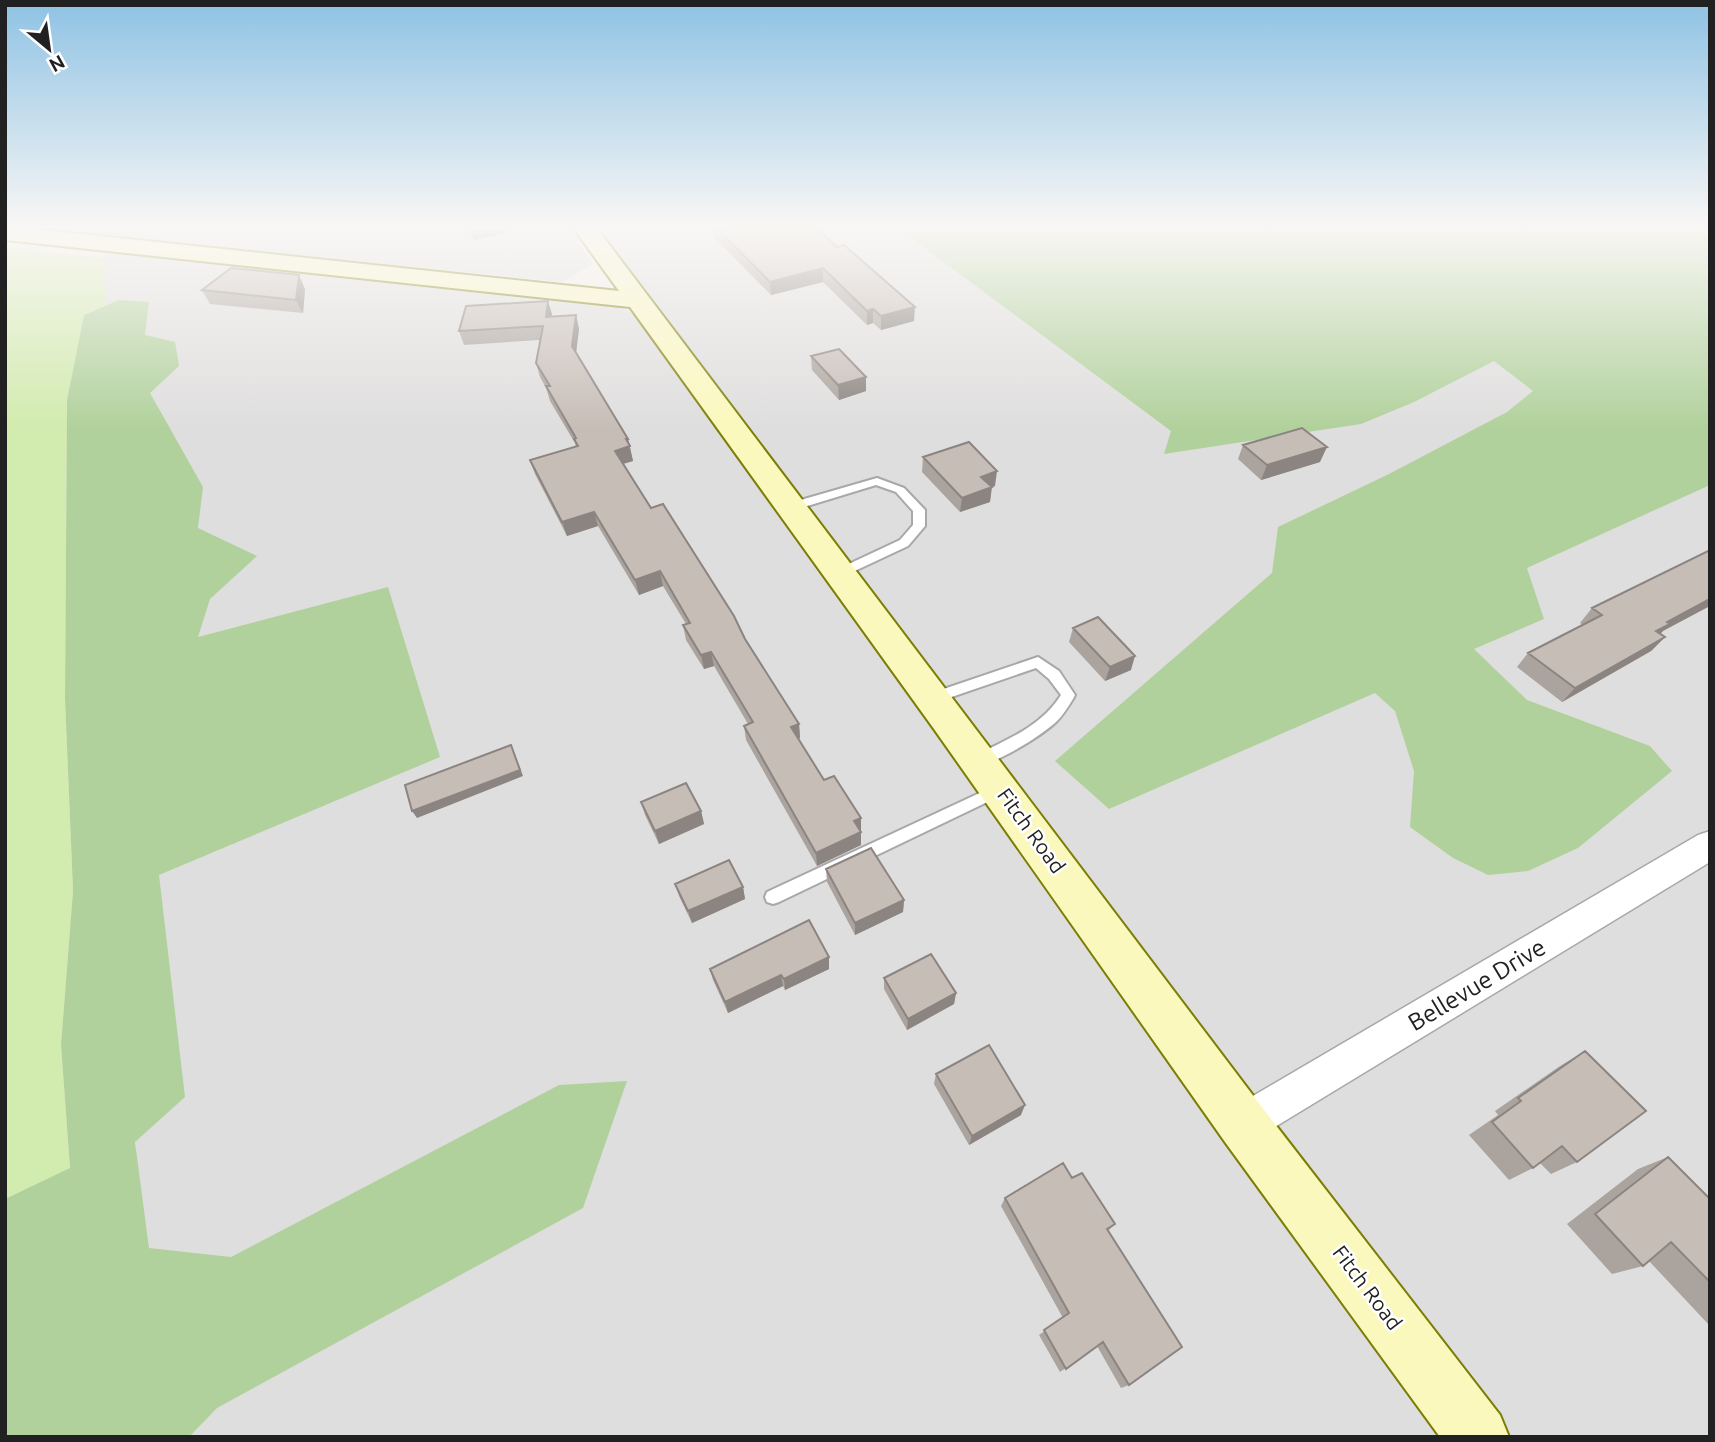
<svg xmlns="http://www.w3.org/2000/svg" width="1715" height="1442" viewBox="0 0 1715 1442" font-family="Ubuntu,sans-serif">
<rect width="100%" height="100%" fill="#f2ede8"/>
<path fill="#dfdede" d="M5 226H567L593 264 562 282Z
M595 226H1710V1437H1508Z
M106 251 609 303 629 311 638 319 1457 1437H5V1304L139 1244 103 262Z"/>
<path fill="#d2ebae" d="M5 247 104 258 105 306 84 315 67 400 65 699 73 891 61 1045 70 1169 5 1199Z"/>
<path fill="#b1d19c" d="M895 226H1710V485L1527 568 1544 619 1474 649 1527 700 1650 746 1672 771 1578 848 1528 871 1488 875 1453 858 1410 827 1414 771 1395 711 1375 693 1109 809 1055 761 1272 573 1278 527 1389 474 1507 412 1533 391 1494 361 1414 402 1361 424 1164 454 1171 431Z
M119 300 149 302 145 335 175 342 179 366 150 393 203 487 198 528 257 556 210 599 198 637 388 587 440 757 159 875 185 1097 135 1142 149 1248 231 1257 559 1085 627 1081 583 1208 217 1408 189 1437H5V1199L70 1168 61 1045 73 891 65 699 67 400 84 315Z"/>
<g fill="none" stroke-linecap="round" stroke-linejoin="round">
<defs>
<path id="lane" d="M877 478 904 488 925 510V526L908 546 844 576H836L834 573 836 570 900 540 913 525V511L896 492 876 485 791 511 785 507 787 504Z
M1038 657 1059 671 1075 695 1073 699C1068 707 1063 715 1057 721 1044 734 990 769 974 764L972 760 974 756C1006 740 1041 727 1061 695L1049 679 1036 668 934 703 929 702 927 698 929 694Z
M999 784 1004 786 1006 790 1004 794 779 902 773 904 767 902 765 897 767 892Z"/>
<path id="street" d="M1710 831V862L1257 1138 1243 1144 1229 1138 1223 1124 1229 1110 1698 835Z"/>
<path id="secondary" d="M5 226 619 291 572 226H595L1261 1106 1500 1415 1509 1437H1440L1225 1142 934 729 630 307 5 240Z"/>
</defs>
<use href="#lane" stroke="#a8a8a8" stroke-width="4"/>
<use href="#street" stroke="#a8a8a8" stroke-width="3"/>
<use href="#secondary" stroke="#7b7d04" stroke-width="4"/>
<use href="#lane" fill="#fff" fill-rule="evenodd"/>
<use href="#street" fill="#fff" fill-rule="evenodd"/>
<use href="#secondary" fill="#fbf8bd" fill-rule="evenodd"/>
</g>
<path fill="#aba39d" d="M466 226H505L507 233 474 240Z
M713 226H814L914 321 881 330 873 323 867 325 823 282 771 295 714 237Z
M305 289 303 313 210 304 202 290Z
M548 301 552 316 576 315 579 329 576 353 628 439 633 461 623 464 651 508 745 639 799 724 800 738 798 739 824 780 861 831V845L817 866 746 740 744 726 748 724 714 666 704 669 686 640 683 625 686 624 663 586 639 595 598 526 567 536 535 474 530 460 576 447 575 443 550 401 546 388 540 377 536 363 540 340 464 345 459 331Z
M811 356 866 377V391L839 400 812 370Z
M1243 445 1320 462 1261 480 1238 459Z
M923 457 995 486 991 487 990 502 960 512 922 472Z
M1592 608 1663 631 1660 634 1665 637 1651 651 1562 702 1517 667 1528 653 1583 625 1580 623Z
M1073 628 1131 670 1105 681 1069 642Z
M641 802 701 811 704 824 659 844 645 815Z
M826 869 904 900 903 912 855 935 827 882Z
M675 884 743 887 745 899 692 923 679 896Z
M829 957V969L785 990 783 986 728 1013 713 980 710 969Z
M884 978 956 993 954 1004 907 1030 884 989Z
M1585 1051 1577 1162 1551 1174 1540 1163 1533 1168 1509 1180 1469 1135 1498 1115 1495 1111 1560 1066Z
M936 1074 1021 1115 969 1145 934 1084Z
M1668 1157 1710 1199V1326L1649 1261 1643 1266 1612 1274 1567 1224 1638 1169Z
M1072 1178 1115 1224 1108 1231 1129 1385 1121 1388 1097 1346 1060 1372 1039 1335 1063 1318 1001 1206 1005 1198Z"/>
<path fill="#8b8480" d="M473 226H505L507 233 474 240 470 227Z
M691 226H706L691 230Z
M823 268V282L771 295 770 282Z
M299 275 305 289 303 313 296 300Z
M548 301 552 314 549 331 546 317Z
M915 307 914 321 881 330V316Z
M873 309V323L867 325V311Z
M576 315 579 329 575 360 572 346Z
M866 377V391L839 400 838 385Z
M626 439H628L633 461 619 465 615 451Z
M1327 447 1320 462 1261 480 1267 465Z
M997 471 995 486 981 491 992 487 990 502 960 512 962 498 981 477Z
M594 512 598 526 567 536 562 522Z
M660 571 663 586 639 595 635 580Z
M1710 599V606L1663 631 1656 638V631L1667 622Z
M1665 637 1651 651 1562 702 1575 688Z
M711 652 714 666 704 669 701 655Z
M1135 656 1131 670 1105 681 1110 667Z
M799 724 800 738 792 741 791 727Z
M511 745 523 776 417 818 412 811Z
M701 811 704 824 659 844 655 831Z
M861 818V831L854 834V821Z
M861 832V845L817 866 816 853Z
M743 887 745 899 692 923 688 911Z
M904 900 903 912 855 935V923Z
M829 957V969L785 990 784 979Z
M781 975 783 986 728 1013 725 1002Z
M956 993 954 1004 907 1030 908 1019Z
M1025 1105 1021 1115 969 1145 972 1136Z"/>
<path fill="#c7bdb7" stroke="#8b8480" stroke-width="2" d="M715 226H814L837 247 844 245 915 307 881 316 873 309 867 311 823 268 770 282Z
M231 268 299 275 296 300 202 290Z
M548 301 546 317 576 315 572 346 628 439H626L630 446 615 451 651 508 663 504 734 616 745 639 799 724 791 727 824 780 834 776 861 818 854 821 861 832 816 853 744 726 753 722 711 652 701 655 683 625 690 623 660 571 635 580 594 512 562 522 530 460 578 446 574 439 576 438 546 386H550L536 363 543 326 459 331 466 306Z
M839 349 866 377 838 385 811 356Z
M1302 428 1327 447 1267 465 1243 445Z
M969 442 997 471 981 477 992 487 962 498 923 457Z
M1710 550V599L1667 622 1670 624 1656 631 1665 637 1575 688 1528 653 1602 615 1592 608Z
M1098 617 1135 656 1110 667 1073 628Z
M511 745 520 770 412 811 405 785Z
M686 783 701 811 655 831 641 802Z
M871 848 904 900 855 923 826 869Z
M729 860 743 887 688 911 675 884Z
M809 920 829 957 784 979 781 975 725 1002 710 969Z
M931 954 956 993 908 1019 884 978Z
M989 1045 1025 1105 972 1136 936 1074Z
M1585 1051 1646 1111 1577 1162 1562 1146 1533 1168 1492 1122 1521 1101 1518 1098Z
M1668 1157 1710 1199V1282L1671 1242 1643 1266 1595 1214Z
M1063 1163 1072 1178 1082 1173 1115 1224 1107 1229 1182 1347 1129 1385 1103 1342 1066 1369 1044 1330 1069 1313 1005 1198Z"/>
<linearGradient id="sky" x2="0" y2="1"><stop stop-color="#8ec2e4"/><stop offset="0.53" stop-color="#f9f7f5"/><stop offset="1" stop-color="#f9f7f5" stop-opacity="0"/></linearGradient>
<rect width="1715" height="428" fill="url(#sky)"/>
<g text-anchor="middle" stroke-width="5" stroke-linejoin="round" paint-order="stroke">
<g font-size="21" fill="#212121" stroke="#fff">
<text transform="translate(1031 831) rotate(54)" y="7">Fitch Road</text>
<text transform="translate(1367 1288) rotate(53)" y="7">Fitch Road</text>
</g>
<g font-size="24" fill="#212121" stroke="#fff">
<text transform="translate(1477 985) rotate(-31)" y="8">Bellevue Drive</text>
</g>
</g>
<rect width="1715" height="1442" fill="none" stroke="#212121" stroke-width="14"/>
<g transform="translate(49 49) rotate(151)" stroke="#ffffff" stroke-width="5" paint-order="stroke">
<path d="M0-5L12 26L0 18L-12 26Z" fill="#212121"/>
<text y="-10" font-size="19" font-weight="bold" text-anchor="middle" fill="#212121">N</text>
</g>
</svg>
